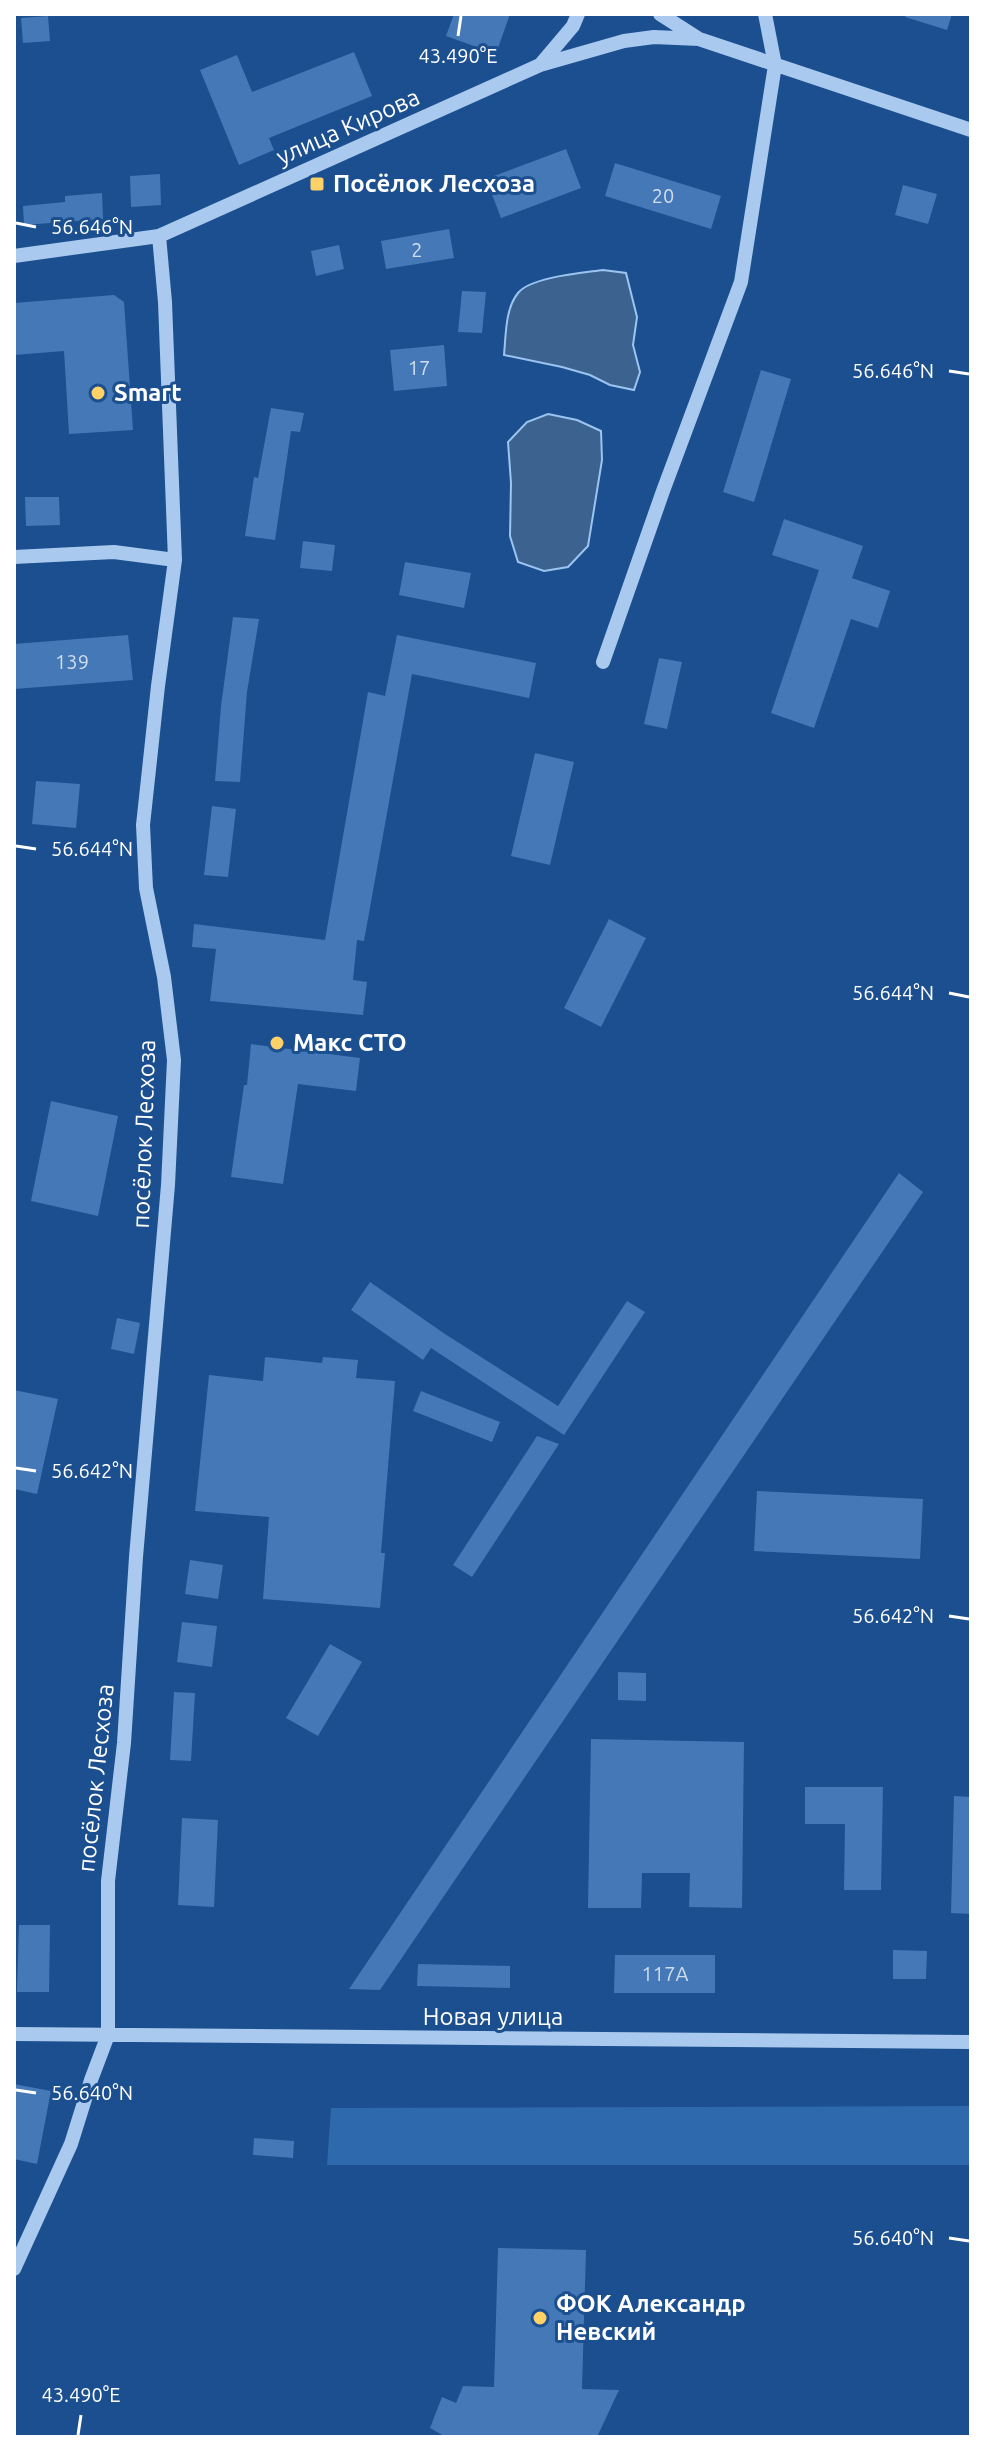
<svg xmlns="http://www.w3.org/2000/svg" width="985" height="2451" viewBox="0 0 985 2451" font-family="Ubuntu,sans-serif">
<rect width="100%" height="100%" fill="#1b4f8f"/>
<path fill="#2e69ad" d="M971 2106V2165H327L331 2108Z"/>
<path fill="#3c6290" stroke="#9cc4f0" stroke-width="2" d="M603 270 626 273 637 317 633 345 640 372 634 390 610 385 590 375 562 367 504 355C506 335 505 309 518 293 531 277 582 273 603 270Z
M548 414 577 420 601 431 602 460 588 546 568 567 544 571 518 562 510 536 511 483 508 442 527 422Z"/>
<path fill="#4478b7" d="M454 14H510L496 54 446 36Z
M906 14H952L947 30 905 17Z
M48 16 50 41 23 43 21 18Z
M354 52 372 96 269 138 274 150 239 165 200 70 237 55 252 92Z
M566 149 581 188 501 218 486 179Z
M615 163 721 196 711 229 605 196Z
M160 174 161 205 131 207 130 176Z
M903 185 937 194 928 224 895 215Z
M102 193 103 219 24 225 23 206 65 202V196Z
M449 229 454 258 386 269 381 241Z
M339 245 344 269 316 276 311 251Z
M462 291 486 292 482 333 458 332Z
M114 295 124 302 133 430 69 434 64 351 14 355V303Z
M444 345 447 386 394 391 390 350Z
M761 370 791 379 754 502 723 492Z
M271 408 304 413 300 432 291 431 275 540 245 536 254 477 258 478Z
M25 497H59L60 525 26 526Z
M784 519 863 546 852 578 890 591 878 628 851 619 814 728 771 713 819 570 772 555Z
M303 541 335 545 332 571 300 568Z
M405 562 471 573 464 608 399 595Z
M233 617 259 619 247 692 240 782 215 781 221 706Z
M128 635 133 680 14 689V644Z
M397 635 536 663 529 698 412 674 364 941 357 940 353 980 367 982 363 1015 210 1001 216 949 192 947 194 924 325 940 368 692 385 696Z
M659 658 682 662 667 729 644 724Z
M535 753 574 762 550 865 511 856Z
M36 781 80 784 76 828 32 824Z
M212 806 236 809 228 877 204 875Z
M609 919 646 938 601 1027 564 1008Z
M251 1044 360 1058 356 1091 298 1084 283 1184 231 1177 244 1085H247Z
M51 1101 118 1116 98 1216 31 1201Z
M899 1173 923 1192 380 1990 349 1989Z
M370 1282 445 1334 558 1406 627 1301 645 1312 564 1435 431 1348 423 1360 351 1310Z
M117 1318 140 1323 134 1354 111 1349Z
M265 1357 322 1363 323 1357 358 1360 356 1378 395 1381 381 1553H385L380 1608 263 1599 269 1517 195 1511 209 1375 263 1381Z
M14 1390 58 1399 37 1494 14 1489Z
M421 1391 500 1422 492 1442 413 1411Z
M537 1436 559 1444 472 1577 453 1565Z
M757 1491 923 1499 920 1559 754 1551Z
M190 1560 223 1565 218 1599 185 1594Z
M182 1622 217 1626 212 1667 177 1662Z
M330 1644 362 1662 318 1736 286 1718Z
M618 1672 646 1673V1701L618 1700Z
M174 1692 195 1693 191 1761 170 1760Z
M591 1739 744 1742 742 1908 689 1907 690 1873H642L641 1908H588Z
M805 1787H883L881 1890H844L845 1824H805Z
M954 1796 971 1797V1914L951 1913Z
M182 1818 218 1820 214 1907 178 1905Z
M19 1925H50L49 1992H17Z
M893 1950 927 1951 926 1979H893Z
M615 1955H715V1993H614Z
M418 1964 510 1966V1988L417 1986Z
M14 2084 51 2091 37 2164 14 2159Z
M254 2138 294 2141 293 2158 253 2155Z
M498 2248 586 2250 582 2389 619 2390 597 2437H446L430 2428 442 2397 456 2403 463 2386 494 2387Z"/>
<g fill="none" stroke-linecap="round" stroke-linejoin="round">
<path stroke="#a9c9ee" stroke-width="14" d="M660 14 699 39 971 130
M540 65 573 26 578 14
M14 256 159 236 540 65 624 41 654 37 699 39
M14 557 114 552 175 560
M603 662 663 491 741 282 775 65 765 14
M14 2034 971 2042
M14 2269 71 2144 91 2080 108 2035V1881L124 1743 136 1557 168 1185 174 1060 164 977 146 888 143 825 158 686 175 560 165 302 159 236"/>
</g>
<path fill="none" stroke="#fff" stroke-width="3" d="M458 36 461 16M16 223 36 227M949 371 969 374M16 846 36 849M949 993 969 997M16 1468 36 1471M949 1616 969 1619M16 2090 36 2093M949 2238 969 2241M78 2435 81 2415"/>
<g fill="#ffd166" stroke="#1b4f8f" stroke-width="3">
<rect x="309" y="176" width="16" height="16" rx="4"/>
<circle cx="98" cy="393" r="8"/>
<circle cx="277" cy="1043" r="8"/>
<circle cx="540" cy="2318" r="8"/>
</g>
<g text-anchor="middle" stroke-width="6" stroke-linejoin="round" paint-order="stroke">
<g font-size="20" fill="#d0dded">
<text x="663" y="203">20</text>
<text x="417" y="257">2</text>
<text x="419" y="375">17</text>
<text x="72" y="669">139</text>
<text x="665" y="1981">117А</text>
</g>
<g font-size="24" fill="#fff" stroke="#1b4f8f">
<text transform="translate(348 127) rotate(-24)" y="8">улица Кирова</text>
<text transform="translate(144 1134) rotate(-88)" y="8">посёлок Лесхоза</text>
<text transform="translate(96 1778) rotate(-84)" y="8">посёлок Лесхоза</text>
<text x="493" y="2025">Новая улица</text>
</g>
<g font-size="24" font-weight="bold" fill="#fff" stroke="#1b4f8f" text-anchor="start">
<text x="333" y="192">Посёлок Лесхоза</text>
<text x="114" y="401">Smart</text>
<text x="293" y="1051">Макс СТО</text>
<text x="556" y="2312">ФОК Александр<tspan x="556" dy="28">Невский</tspan></text>
</g>
</g>
<g font-size="20" text-anchor="middle" fill="#fff" stroke="#1b4f8f" stroke-width="6" stroke-linejoin="round" paint-order="stroke">
<text x="458" y="63">43.490°E</text>
<text x="92" y="234">56.646°N</text>
<text x="893" y="378">56.646°N</text>
<text x="92" y="856">56.644°N</text>
<text x="893" y="1000">56.644°N</text>
<text x="92" y="1478">56.642°N</text>
<text x="893" y="1623">56.642°N</text>
<text x="92" y="2100">56.640°N</text>
<text x="893" y="2245">56.640°N</text>
<text x="81" y="2402">43.490°E</text>
</g>
<rect width="985" height="2451" fill="none" stroke="#ffffff" stroke-width="32"/>
</svg>
